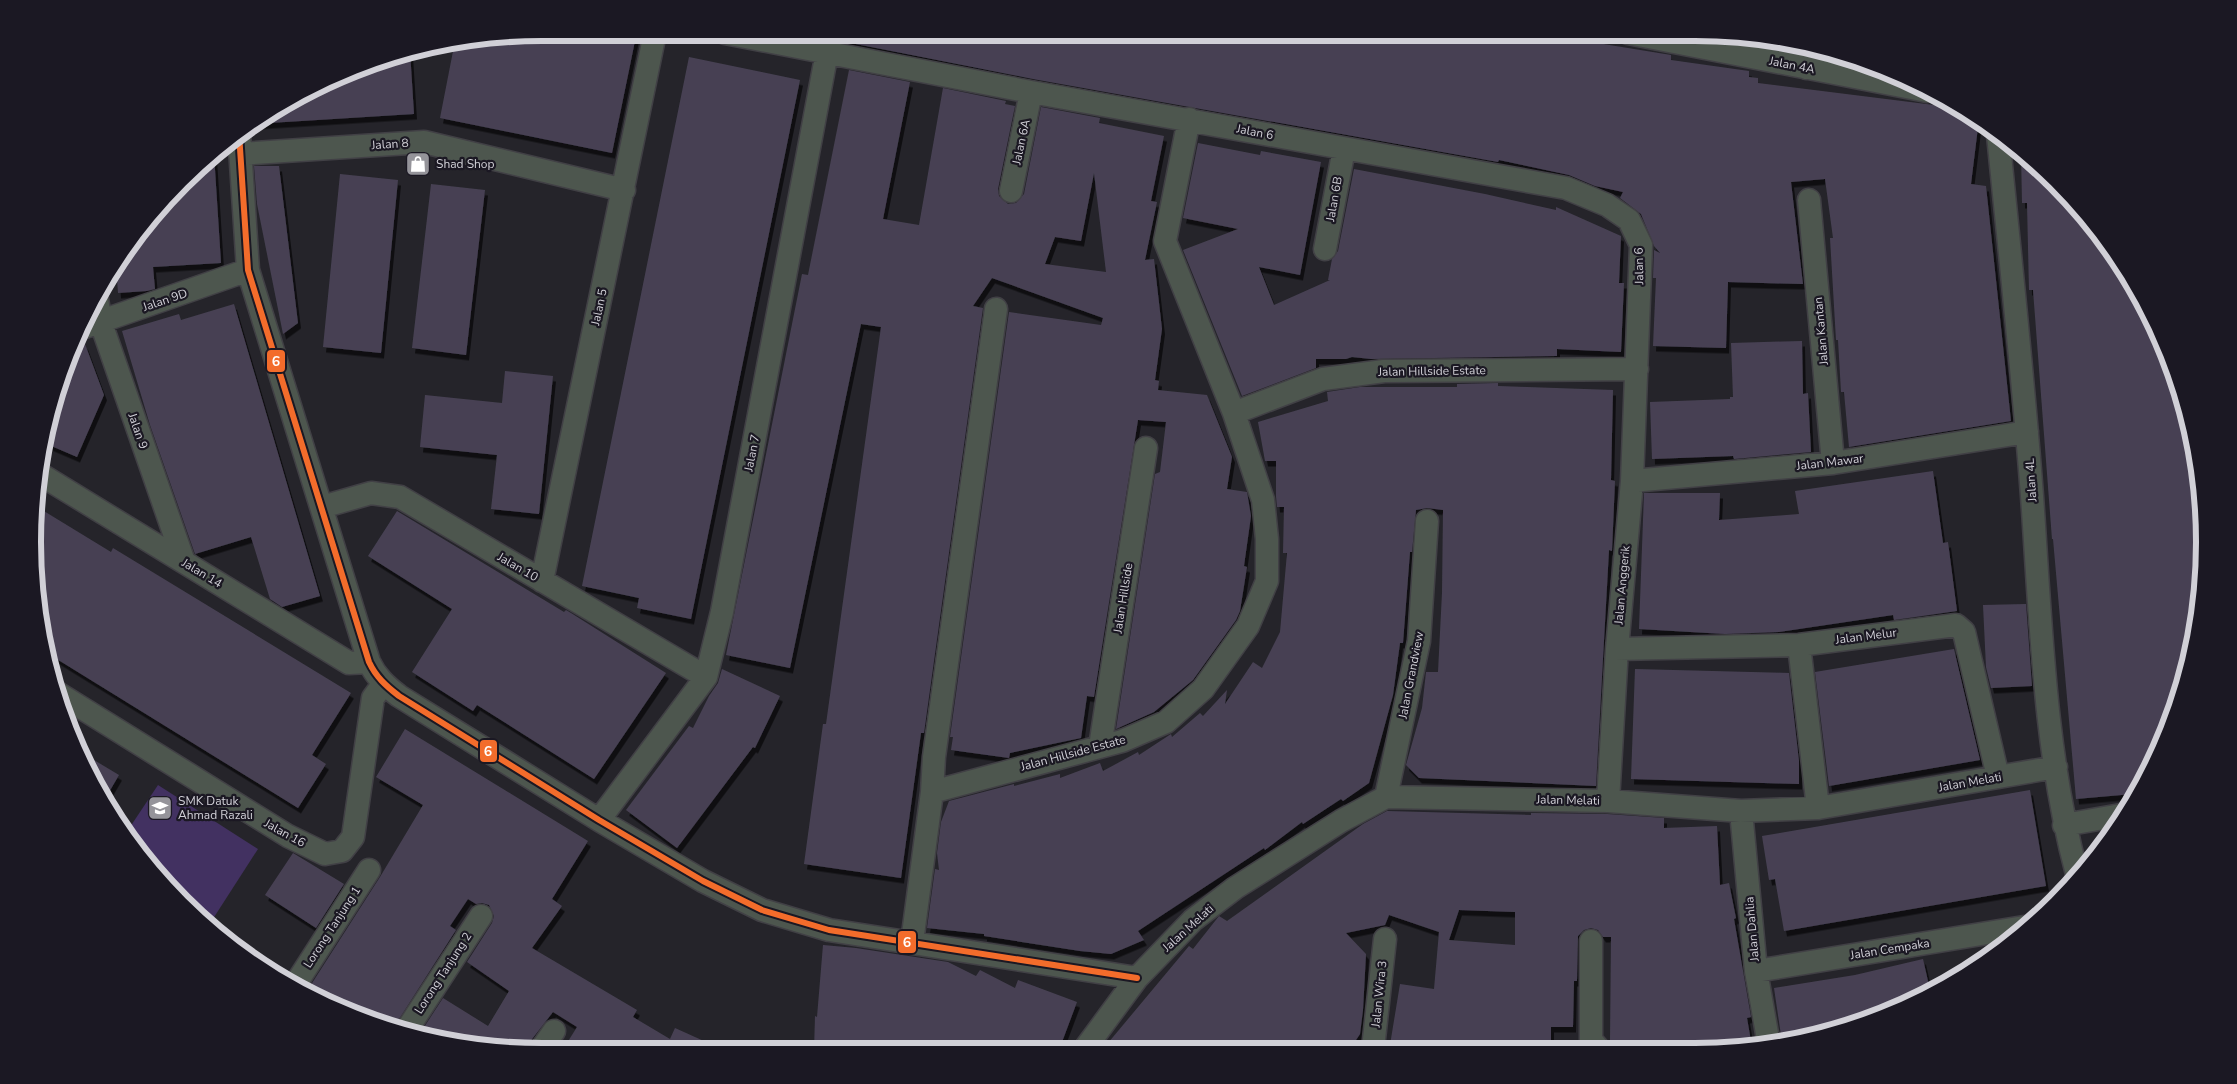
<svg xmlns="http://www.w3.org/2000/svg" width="2237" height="1084" viewBox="0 0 2237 1084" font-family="'Nunito Sans',sans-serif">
<defs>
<filter id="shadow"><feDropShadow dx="3" dy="5.5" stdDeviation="0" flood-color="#0009"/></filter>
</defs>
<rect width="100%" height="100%" fill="#25242a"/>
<path fill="#423161" d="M158 785 258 849 209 925C177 898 148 868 126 833Z"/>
<path fill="#474153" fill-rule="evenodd" filter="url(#shadow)" d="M542 32H617L636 36 612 153 440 118 455 41Z
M795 32H1555L1592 39 1591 42 1671 55V60L1749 71V77L1758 78V83L1958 108 1979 119 1971 184 1986 186 2011 421 1849 447 1844 392H1841L1838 340H1836L1830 238H1833L1825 179 1791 182 1803 284 1728 282 1726 348 1653 346 1656 278H1653L1654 250 1660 253 1654 246 1641 214 1620 198 1623 192 1595 186 1569 175 1499 160 1498 162 1033 79Z
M410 51 414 114 253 124 288 101 378 60Z
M689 57 800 80 691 619 637 608 639 598 582 586Z
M849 70 910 82 883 219 919 225 943 88 1006 101 1005 104 1015 106 998 189 999 196 1008 204 1016 203 1024 194 1041 107 1100 118 1099 123 1164 136 1151 201 1157 202 1145 260 1154 259 1162 329 1155 380 1159 381 1158 390 1207 395 1232 457 1227 489 1247 492 1251 516 1244 566 1247 567 1240 611 1236 620 1193 680 1154 712 1116 729 1155 474 1160 472 1166 422 1138 420 1094 697 1087 696 1081 738 1010 753 1009 758 951 750 953 737H950L1009 312 1101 325 1103 318 992 278 973 306 983 308 924 733H921L901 878 804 864 823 724H826L881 327 861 324 790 668 726 655 802 274 808 275ZM1094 173 1106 272 1045 264 1055 237 1081 241Z
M1198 143 1260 155 1261 151 1321 162 1300 275 1259 267 1274 305 1330 280H1328L1332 259 1338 251 1354 169 1485 194 1556 210V207L1621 236 1619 283H1624L1621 352 1557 349V356L1371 359 1352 357 1346 359H1316V368L1242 396 1183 250 1238 229 1183 218Z
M2021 153 2055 182 2119 259 2166 347 2195 443 2204 542 2195 642 2166 737 2133 794 2076 799 2053 539H2052L2033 290H2029L2027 203H2022Z
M214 154 221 263 153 267 155 289 147 291 118 293 116 264 118 259 159 206Z
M254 166H279L298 323 283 334 257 204Z
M340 174 398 180 381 353 323 347Z
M431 184 485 190 466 355 412 348Z
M234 304 320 596 282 607 270 599 251 537 195 554 150 425 122 331 179 314 181 320Z
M1802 341 1803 394 1808 393 1811 452 1734 459 1733 456 1652 459 1650 402 1730 399V397H1733L1731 343Z
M85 344 104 395 77 457 42 442 71 349Z
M505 371 553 376 539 514 491 509 497 455 420 447 425 395 502 403Z
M1498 383V386L1613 390 1611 480 1615 481 1612 551 1609 550 1596 786 1419 778 1406 765 1422 708 1426 672H1438L1442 593 1443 510 1427 508 1416 510 1412 552H1410L1403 643H1400L1393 695 1369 783 1343 801 1341 799 1303 824 1302 822 1265 850 1264 848 1138 931 1144 940 1111 954 1080 951 984 936V934L927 928 935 869 939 870 937 853 941 822 949 801 1014 784V786L1060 774V778L1100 763 1103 771 1138 752 1139 755 1171 734 1172 737 1200 713 1203 716 1227 690 1225 704 1253 662 1262 668 1280 632 1287 553H1283L1284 507H1277L1276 496V461H1265L1258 422 1328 401 1327 392 1360 387H1457V384Z
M1933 471 1943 543 1948 542 1957 611 1894 620 1893 615 1779 632 1725 634 1639 629 1644 493H1720L1719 520 1799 514 1795 491Z
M34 505 111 552 113 548 351 693 312 755 326 764 298 808 47 653 37 609Z
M397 511 564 612 566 610 571 613 666 673 594 779 477 705 473 711 412 672 452 609 368 556Z
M2026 604 2032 686 1991 688 1986 667 1983 605Z
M1954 649 1980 760 1829 786 1815 672Z
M722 669 780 696 755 748 753 747 677 848 626 810 689 726 693 728 709 696 718 683Z
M1635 669 1789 673 1799 761V784L1631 779Z
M405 729 588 841 552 899 562 906 532 948 637 1010 633 1017 670 1039 675 1028 726 1051H562L577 1027 553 1012 529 1043 527 1050 442 1042 419 1035 443 998 488 1026 509 991 467 962 492 923 494 916 489 905 482 903 476 904 468 899 450 926 456 930 394 1027 347 1013 307 991 380 877 423 805 376 777Z
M94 760 119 775 105 799 88 772Z
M2030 790 2046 886 1784 931 1775 879 1769 880 1762 836Z
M1387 811 1531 815V813L1607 814 1664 818V828L1717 826 1720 885 1729 883 1736 918 1734 919 1751 1017 1747 1018 1752 1047H1684L1683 1044 1610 1042 1611 937H1603L1598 930 1591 928 1584 930 1578 936 1577 981H1574L1573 1027H1551V1048H1410L1390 1045 1400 984 1434 989 1439 932 1389 915 1385 925 1346 933 1366 954 1363 1010 1360 1034 1350 1049H1103L1189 946 1193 949 1219 916 1227 921 1363 824ZM1459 910 1515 912V945L1449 940Z
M293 853 344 884 316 928 265 895Z
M823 945 856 948 948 962 976 976 980 970 1015 988 1018 980 1077 1002 1062 1042 1061 1041 1057 1050 814 1051 815 1016 817 1017Z
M1923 959 1930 990 1890 1013 1782 1042 1774 988 1855 975Z"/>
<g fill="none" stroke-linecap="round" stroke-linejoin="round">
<defs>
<path id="minor" d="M725 33 1031 92 1566 188 1607 205 1629 220 1641 245 1632 481 1617 649 1608 801
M1628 33 1927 91
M1806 68 1809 47
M239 133 248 270 369 662C376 677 386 686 399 696L599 820 703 881 762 910 829 930 1137 978
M1998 135C2010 255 2023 375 2032 496 2041 623 2044 751 2077 874
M240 154 424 142 624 190
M1011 191 1031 92
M1809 200 1833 463
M1325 249 1344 149
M97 299 101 323 184 562
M82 328 248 270
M1234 413 1323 379 1384 371 1637 369
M38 473 349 663 369 662
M1632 481 1833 463 2027 432
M322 507 371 493 400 497 706 677
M542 581 655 33
M1799 645 1818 808
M1617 649 1799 645 1956 625 1964 632 1998 777
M56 692 288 836 325 854 342 851 353 837 373 698 384 683
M1100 747 1146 448
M932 792 1122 741 1166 722 1203 689 1248 626 1267 581V539L1263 500 1234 413 1165 241 1189 119
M1386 797 1419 641 1427 521
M1741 811 1756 971 1769 1045
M599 820 706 677 722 612 827 52
M2064 825 2121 815
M1591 941V1040L1598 1048
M912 942 932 792 934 757 996 309
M1756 971 2024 927
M295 985 369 870
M406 1031 481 916
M1373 1048 1385 939
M1084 1050 1137 978 1193 920 1235 888 1341 821 1386 797 1608 801 1741 811 1818 808 2056 767
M540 1051 554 1031"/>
</defs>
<use href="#minor" stroke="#414045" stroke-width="25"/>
<use href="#minor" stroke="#4d564e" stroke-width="22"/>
<defs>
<path id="bus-1" d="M239 133 248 270 369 662C376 677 386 686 399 696L599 820 703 881 762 910 829 930 1137 978"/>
</defs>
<use href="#bus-1" stroke="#1b1823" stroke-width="10"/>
<use href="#bus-1" stroke="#f36c2b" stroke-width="6"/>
</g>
<defs>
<symbol id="shop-square" viewBox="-11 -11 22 22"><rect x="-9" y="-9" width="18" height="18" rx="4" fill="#95949a" stroke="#1b1823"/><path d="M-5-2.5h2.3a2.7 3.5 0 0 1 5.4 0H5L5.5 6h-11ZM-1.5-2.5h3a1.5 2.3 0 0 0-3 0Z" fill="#fff"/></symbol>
<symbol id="school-square" viewBox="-11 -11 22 22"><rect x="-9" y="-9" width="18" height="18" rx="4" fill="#95949a" stroke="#1b1823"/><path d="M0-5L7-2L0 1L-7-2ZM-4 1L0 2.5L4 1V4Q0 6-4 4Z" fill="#fff"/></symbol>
</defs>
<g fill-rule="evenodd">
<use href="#shop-square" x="404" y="150" width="28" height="28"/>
<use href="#school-square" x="146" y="794" width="28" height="28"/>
</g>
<g text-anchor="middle" stroke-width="4.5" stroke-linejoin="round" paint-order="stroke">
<g font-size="12" fill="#d1d0d7" stroke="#1b1823">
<text transform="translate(1792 65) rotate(11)" y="4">Jalan 4A</text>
<text transform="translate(1255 132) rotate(11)" y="4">Jalan 6</text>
<text transform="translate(1021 142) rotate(-78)" y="4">Jalan 6A</text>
<text transform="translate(390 144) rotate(-4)" y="4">Jalan 8</text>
<text transform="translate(1334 199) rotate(-80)" y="4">Jalan 6B</text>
<text transform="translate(1639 266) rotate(-91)" y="4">Jalan 6</text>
<text transform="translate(165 300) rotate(-19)" y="4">Jalan 9D</text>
<text transform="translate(599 307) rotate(-78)" y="4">Jalan 5</text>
<text transform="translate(1821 331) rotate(-95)" y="4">Jalan Kantan</text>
<text transform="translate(1432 371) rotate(-1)" y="4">Jalan Hillside Estate</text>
<text transform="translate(138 431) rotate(71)" y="4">Jalan 9</text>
<text transform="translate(752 453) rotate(-79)" y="4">Jalan 7</text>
<text transform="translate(1830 462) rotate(-7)" y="4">Jalan Mawar</text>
<text transform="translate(2031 480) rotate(-94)" y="4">Jalan 4L</text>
<text transform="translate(518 567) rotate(30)" y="4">Jalan 10</text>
<text transform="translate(202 573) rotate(31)" y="4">Jalan 14</text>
<text transform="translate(1622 585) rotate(-85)" y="4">Jalan Anggerik</text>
<text transform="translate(1123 598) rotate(-81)" y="4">Jalan Hillside</text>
<text transform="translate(1866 636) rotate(-7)" y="4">Jalan Melur</text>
<text transform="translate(1411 675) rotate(-79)" y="4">Jalan Grandview</text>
<text transform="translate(1073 753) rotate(-15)" y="4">Jalan Hillside Estate</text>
<text transform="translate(1970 782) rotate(-10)" y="4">Jalan Melati</text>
<text transform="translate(1568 800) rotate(1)" y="4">Jalan Melati</text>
<text transform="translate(285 833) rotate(29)" y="4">Jalan 16</text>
<text transform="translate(332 927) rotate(-57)" y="4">Lorong Tanjung 1</text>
<text transform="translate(1188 928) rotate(-42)" y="4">Jalan Melati</text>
<text transform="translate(1752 929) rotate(-95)" y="4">Jalan Dahlia</text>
<text transform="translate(1890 949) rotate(-9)" y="4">Jalan Cempaka</text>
<text transform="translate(443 973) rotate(-57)" y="4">Lorong Tanjung 2</text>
<text transform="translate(1379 994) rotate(-84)" y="4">Jalan Wira 3</text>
</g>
<g font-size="12" fill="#d1d0d7" stroke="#1b1823" text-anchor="start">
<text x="436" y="168">Shad Shop</text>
<text x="178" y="805">SMK Datuk<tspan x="178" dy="14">Ahmad Razali</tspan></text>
</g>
</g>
<path d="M0 0H2237V1084H0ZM542 41H1695A501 501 0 0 1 2196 542V542A501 501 0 0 1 1695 1043H542A501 501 0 0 1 41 542V542A501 501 0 0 1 542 41Z" fill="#1b1823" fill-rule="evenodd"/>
<path fill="none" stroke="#d1d0d7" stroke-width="6" d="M542 41H1695A501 501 0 0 1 2196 542V542A501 501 0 0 1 1695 1043H542A501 501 0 0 1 41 542V542A501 501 0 0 1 542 41Z"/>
<g stroke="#1b1823" stroke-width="2">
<rect x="266" y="349" width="20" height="24" rx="5" fill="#f36c2b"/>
<rect x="479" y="739" width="19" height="24" rx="5" fill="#f36c2b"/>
<rect x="897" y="930" width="20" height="24" rx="5" fill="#f36c2b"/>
</g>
<g font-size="14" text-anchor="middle" font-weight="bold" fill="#fff">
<text x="276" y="366">6</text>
<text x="488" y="756">6</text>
<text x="907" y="947">6</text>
</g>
</svg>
